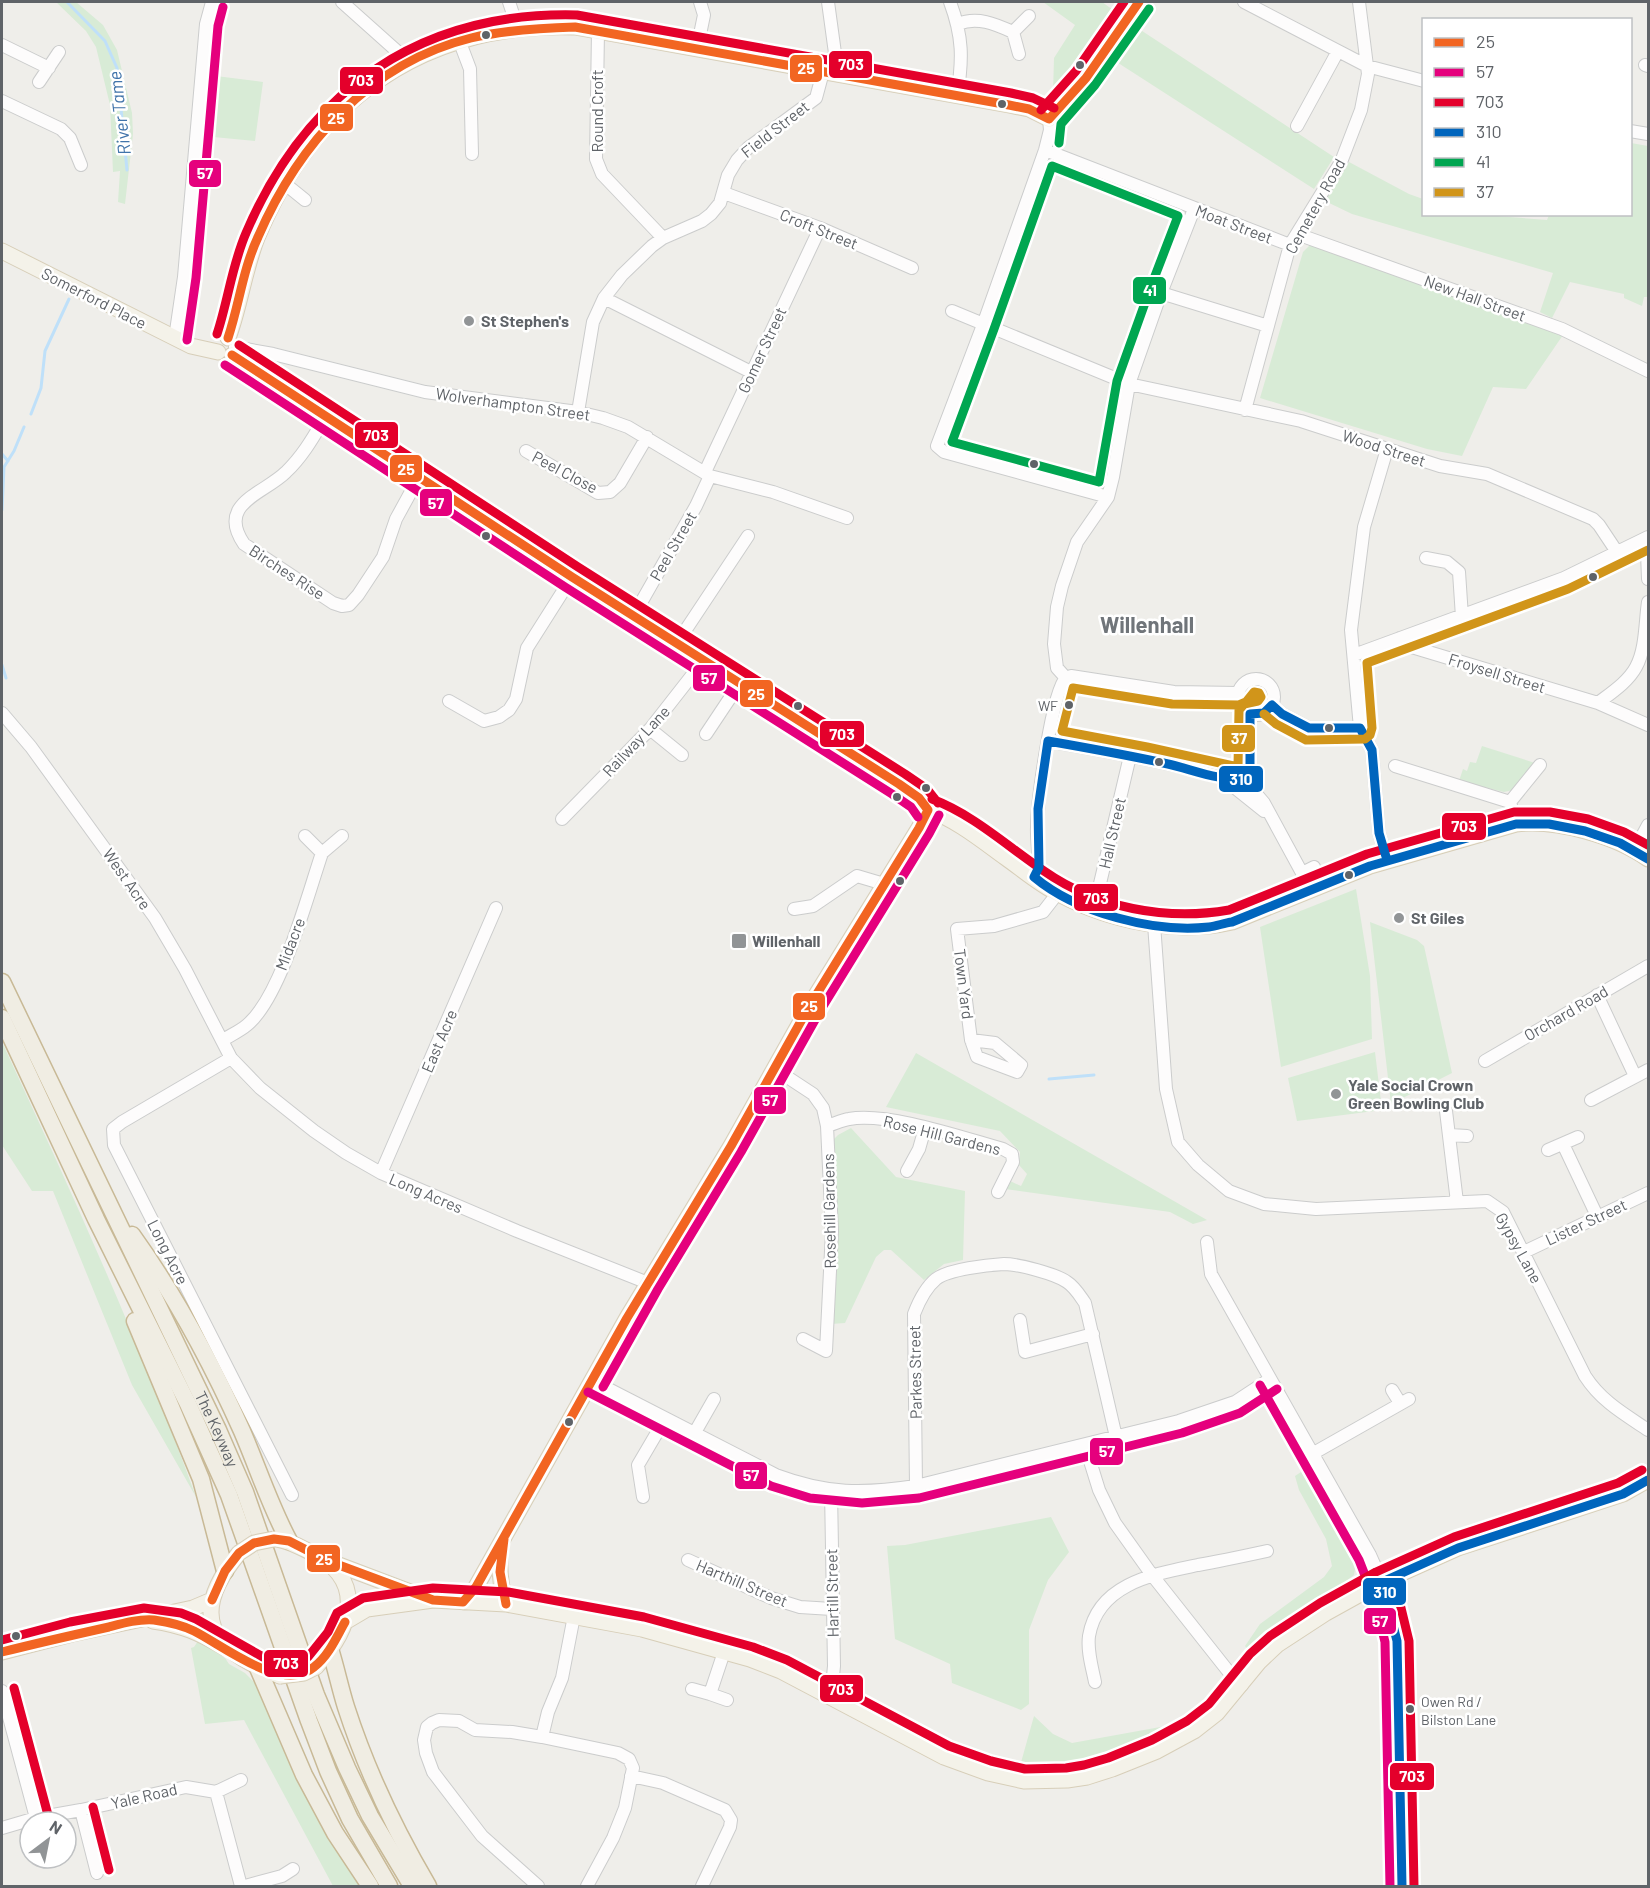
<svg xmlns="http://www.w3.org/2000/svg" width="1650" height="1888" viewBox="0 0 1650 1888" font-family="Barlow,sans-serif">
<rect width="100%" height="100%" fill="#efeeea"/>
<path fill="#d8ebd6" d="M56 2H76L103 25 117 50 132 113 133 134 125 204 118 202 120 171 113 172 110 105 96 47 86 31Z
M1043 2H1102L1116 12 1062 89 1053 93 1054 58 1075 25Z
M1133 25 1334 157 1314 189 1112 59Z
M208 75 263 82 255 141 203 136Z
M1631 143 1648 146V297H1644L1642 306 1624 298V294L1570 282 1552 318 1540 312 1553 273 1352 214 1325 201 1349 162 1409 194 1423 199 1424 214 1484 215 1547 220 1549 215 1630 214Z
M1310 245 1424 284 1563 335 1526 389 1493 387 1462 456 1427 449 1260 398 1303 252Z
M1482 746 1535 763 1513 790 1504 792 1459 781 1463 769 1467 771 1470 762 1476 763Z
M1356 889 1370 976 1372 1039 1281 1067 1260 927Z
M1370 922 1417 940 1424 946 1452 1073 1391 1104Z
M2 1042C71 1191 140 1342 196 1497L132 1385 53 1191H32L2 1145Z
M1375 1052 1382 1110 1297 1121 1288 1078Z
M916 1053 1207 1220 1193 1224 1170 1212 1005 1189 1010 1181 1021 1186 1027 1174 1019 1165 1020 1152 1000 1131 886 1107Z
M851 1128 896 1177 965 1191 963 1260 944 1264 924 1280 891 1250H884L876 1257 845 1323 831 1324 832 1141 838 1135Z
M1307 1468 1356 1563 1354 1575 1250 1653 1245 1646 1260 1624 1324 1577 1332 1566 1326 1539 1299 1490 1295 1476Z
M1051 1517 1069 1552 1048 1580 1029 1630V1704L1021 1710 952 1683 950 1664 895 1639 887 1546 905 1545Z
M198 1641 225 1658 229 1664 245 1673 258 1686 364 1886H333L244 1720 205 1724 191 1648 194 1647Z
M1034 1716 1053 1734 1072 1743 1177 1724 1130 1749 1080 1765 1020 1766Z"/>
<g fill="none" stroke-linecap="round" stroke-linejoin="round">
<path stroke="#bfe0f9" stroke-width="3" d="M67 2 105 41 117 68 127 170
M31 414 41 388 45 351 69 299
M2 454 8 461
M2 510 4 467 14 451 24 427
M2 665 6 678
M1049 1079 1094 1075"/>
<defs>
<path id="minor" d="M342 2 408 61
M509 2 518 29
M828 2 838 75
M950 2C963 37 963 59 957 96
M1244 2 1367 66 1424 81
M958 24C977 16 995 24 1013 32
M598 31 596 159 602 174 663 238
M459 40 470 69 472 154
M2 45 49 68
M697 49 704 15 700 2
M1019 54 1013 32 1029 16
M1645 65 1648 66
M39 82 59 52
M2 101 61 129 70 138 81 165
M1049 119 1050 130 1045 150 983 325 937 446 944 452 1108 497
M1297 126 1338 51
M1630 131 1648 134
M1045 150 1290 245
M284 183 305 200
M724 193 820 228 912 268
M1297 234 1562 329 1648 371
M1161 293 1268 326
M604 298 751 372
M952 311 1129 384 1301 421 1440 466 1487 474 1593 519 1599 525 1617 552
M175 338 184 277 206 24 212 2
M235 347 273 354 425 392 578 412 603 418 628 427 710 476 773 492 847 518
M1245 410 1290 245 1341 162 1361 110 1368 74 1359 2
M578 412 593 322 604 298 622 275 652 246 663 238 702 221 711 214 720 203 728 175 737 160 748 148 816 98 823 72
M326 416C314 436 303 456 286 472 264 494 216 503 244 544L333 603 342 606 349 605 358 595 383 557 396 519 419 477
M526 451 598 493 610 492 620 483 647 437
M705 472 820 228
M1643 540 1647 553 1648 579
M1426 558 1447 562 1459 572 1462 617
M634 615 696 506 710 476
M1400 638 1405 645 1598 703 1648 725
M677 643 748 536
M1354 655 1564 578 1648 537
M1066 678 1057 668 1054 644 1057 607 1062 586 1077 542 1108 497 1113 477 1129 384 1161 293 1194 209
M1066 678 1071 676 1174 692 1238 693
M1238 697a18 18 0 1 1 36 0a18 18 0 1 1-36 0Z
M449 701 484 721 499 717 509 710 516 699 527 648 572 577
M1598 703C1611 693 1628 682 1636 667 1646 649 1645 622 1648 602
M1272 705 1282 714 1309 728H1360
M2 713 31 747 155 918 185 969 231 1058 260 1088 314 1131 346 1153 381 1173 517 1231 648 1283
M650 729 682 755
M706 734 740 683
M1048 741C1091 749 1134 756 1177 766 1197 770 1226 782 1246 779L1250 772V714
M1395 766 1510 802 1516 824
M1250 772 1252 789 1264 803 1302 873 1314 867
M1224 779 1264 811
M1510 802 1540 765
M562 819 650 729 704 660
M1635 849 1648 825
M322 853 342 836
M1387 860 1379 833 1372 750 1360 728 1351 630 1364 527 1387 449
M1034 877C1042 862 1036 844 1037 827 1037 804 1052 691 1066 678
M794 909 813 906 857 876 884 884
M1094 909 1130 756
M1154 924 1166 1089 1178 1142 1198 1165 1229 1191 1264 1204 1316 1209 1487 1201 1503 1212 1585 1376C1601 1401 1624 1414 1648 1430
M1597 995 1635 1076
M223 1040C231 1035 240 1031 247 1025 281 997 307 897 322 853L305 836
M971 1040 977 1057 1017 1072 1021 1065 995 1043 971 1040 957 929 994 926 1043 912 1057 894
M231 1058 122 1122 113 1129 114 1145 292 1495
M1485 1061 1648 966
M775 1069 813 1094 823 1108 827 1126 832 1231 826 1351 803 1339
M1591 1100 1648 1070
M1446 1111 1457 1202
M827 1126C834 1124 842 1120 849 1119 889 1112 963 1138 1003 1149L1012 1154 1013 1162 998 1192
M1450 1135 1467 1136
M1563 1144 1598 1218
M1548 1150 1578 1137
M907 1171 919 1149 925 1128
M381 1173 496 908
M1207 1242 1211 1274 1370 1555 1382 1582
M1524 1252 1648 1193
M1020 1320 1025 1352 1093 1334
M593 1381 776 1475C827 1494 863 1494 916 1486L1179 1421 1235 1402 1270 1379
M1392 1390 1400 1403
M694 1434 714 1399
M1085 1445 1099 1490 1115 1523 1152 1575 1228 1671 1242 1685
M1312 1454 1409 1399
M916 1486 914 1314C919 1301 925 1288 936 1279 949 1269 988 1265 1004 1264 1018 1264 1056 1274 1067 1282 1075 1287 1080 1296 1085 1303L1116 1437
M643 1497 638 1465 665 1419
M688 1560 771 1598 800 1607 832 1609
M724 1652 710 1694 727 1700
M1095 1682C1092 1667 1087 1651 1089 1636 1098 1583 1155 1574 1198 1565 1221 1561 1244 1556 1267 1551
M692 1689 710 1694
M2 1691 36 1818
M828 1695 833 1676 834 1666 831 1490
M542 1737 548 1712 562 1678 574 1616
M631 1776 663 1783 725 1810 731 1820 730 1827 702 1886
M216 1792 241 1780
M81 1810 97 1873
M2 1828 36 1818 81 1810 186 1787 216 1792 241 1886
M245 1886 282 1876 293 1869
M538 1886 482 1836 433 1772 426 1753 424 1740 427 1727 432 1723 439 1720 459 1721 475 1730 512 1732 542 1737 618 1753 629 1759 633 1768 625 1808 613 1838 587 1886"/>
<path id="major" d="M2 251 191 346 218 352
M228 338C240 306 244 271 257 238 314 100 423 22 575 27L1009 105 1029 109 1049 119C1086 87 1109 40 1139 2
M232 355 572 577 899 784 919 798 928 810
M928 810C957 820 981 840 1006 858 1023 870 1040 885 1059 894 1110 921 1176 935 1232 922L1370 866 1516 824C1557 819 1616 836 1648 859
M277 1539C290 1541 300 1547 312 1553 368 1581 351 1629 316 1667
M501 1548C498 1568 500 1584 506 1604
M239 1553C187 1616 211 1651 280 1676
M331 1562 426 1598
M1382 1582 1397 1641 1402 1886
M463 1602 476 1587 627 1318 731 1146 810 1005 919 828 928 810
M153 1621C182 1625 200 1633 225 1648
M345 1622 367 1609 433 1600 506 1604 642 1629 750 1659 781 1671 944 1757 988 1773 1024 1781 1067 1780 1087 1777 1112 1769 1157 1751 1194 1731 1217 1713 1259 1662 1277 1645 1326 1613 1382 1582 1458 1548 1623 1494 1648 1480
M2 1652 72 1634 193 1608 212 1600"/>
<g id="highway">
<path id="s1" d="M2 982 218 1430 245 1492 316 1695 347 1768 370 1816 412 1886"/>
<path d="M2 1018 96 1219 188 1404 229 1495 309 1721 328 1771 350 1819 389 1886"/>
<path d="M132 1235C175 1295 212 1364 242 1431 258 1468 270 1506 289 1541"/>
<path d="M135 1321 201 1479 225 1571"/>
<path d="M330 1649C336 1668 340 1688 346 1707 366 1769 395 1830 428 1886"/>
<path d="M258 1668 304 1775 335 1833 370 1886"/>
</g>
</defs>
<use href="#minor" stroke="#cbcccc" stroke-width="14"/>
<use href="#major" stroke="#d7ceb8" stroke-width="17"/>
<use href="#highway" stroke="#c8b996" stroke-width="19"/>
<use href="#minor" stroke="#fdfcfc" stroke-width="12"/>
<use href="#major" stroke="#f4f2e9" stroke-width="15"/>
<use href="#highway" stroke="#f0ede3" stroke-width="16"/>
<defs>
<path id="major-bridge" d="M239 1553 254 1543 274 1539
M280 1676 304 1673 316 1667"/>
</defs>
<use href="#major-bridge" stroke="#d7ceb8" stroke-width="17" stroke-linecap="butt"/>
<use href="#major-bridge" stroke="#f4f2e9" stroke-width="15"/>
<defs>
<path id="bus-1" d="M1049 119 1086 78 1139 2
M228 338C239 305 243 269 258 237 298 145 369 63 471 38 505 30 540 28 575 27L1009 105 1029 109 1049 119
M232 355 572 577 899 784 919 798 928 810
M504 1539 500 1572 506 1604
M212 1600 225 1571 239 1553 254 1543 274 1539 289 1541 328 1561 433 1600 463 1602
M463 1602 476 1587 627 1318 731 1146 810 1005 919 828 928 810
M2 1652C38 1643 73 1635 109 1627 124 1623 138 1619 154 1620 168 1622 182 1625 194 1631 224 1646 282 1694 314 1667 329 1655 336 1638 345 1622"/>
<path id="bus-2" d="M187 340 196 278 218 26 223 7
M225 365 565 587 892 794 911 807 918 817
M1260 1385 1359 1560 1375 1601 1385 1642 1390 1886
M603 1387 658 1289 741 1152 820 1011 929 834 939 815
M588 1392 771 1486 810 1498 862 1503 919 1498 1182 1433 1240 1413 1277 1389"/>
<path id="bus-3" d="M1041 110 1076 71 1124 2
M217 334C228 301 232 265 246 233 307 90 421 11 577 15L1011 93 1033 98 1054 108
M239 345 578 567 905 774 927 789 938 803
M932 799C974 815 1007 846 1044 871 1097 908 1166 921 1229 910L1367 854 1514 812H1550L1588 819 1624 832 1648 845
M1394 1579 1409 1641 1414 1886
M2 1640 70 1622 144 1608 181 1613 196 1619 263 1657 282 1664 293 1663 308 1657 328 1632 337 1613 363 1598 433 1588 508 1592 644 1617 753 1647 787 1660 949 1746 991 1761 1025 1769 1066 1768 1084 1765 1108 1758 1152 1740 1187 1721 1209 1704 1250 1654 1270 1636 1320 1603 1376 1572 1454 1537 1618 1483 1642 1470
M14 1688 48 1815
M93 1807 109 1870"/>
<path id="bus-4" d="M1387 860 1379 833 1372 750 1360 728H1309L1282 714 1272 705 1264 713 1250 714V772L1246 779C1219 781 1194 770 1168 764 1128 755 1088 748 1048 741L1038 809 1039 867 1034 877C1077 913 1154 933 1209 927 1217 926 1224 923 1232 922L1370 866 1516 824H1549L1585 831 1620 843 1648 859
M1402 1886 1397 1641 1382 1582 1458 1548 1623 1494 1648 1480"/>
<path id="bus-5" d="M1059 143 1061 124 1095 85 1149 9
M1052 166 1178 216 1150 289 1117 381 1099 482 952 442 994 329Z"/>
<path id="bus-6" d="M1073 688 1172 704 1239 705 1246 702 1254 692 1259 693 1261 697 1258 701 1244 704 1239 710 1238 767 1147 747 1062 731Z
M1264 714 1276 724 1306 740 1365 739 1370 735 1372 728 1367 663 1568 589 1648 550"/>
</defs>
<use href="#bus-1" stroke="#fff" stroke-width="14"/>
<use href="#bus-2" stroke="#fff" stroke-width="14"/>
<use href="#bus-3" stroke="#fff" stroke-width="14"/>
<use href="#bus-4" stroke="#fff" stroke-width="14"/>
<use href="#bus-5" stroke="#fff" stroke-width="14"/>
<use href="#bus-6" stroke="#fff" stroke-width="14"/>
<use href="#bus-1" stroke="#f26522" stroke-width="9"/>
<use href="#bus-2" stroke="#e5007d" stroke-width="9"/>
<use href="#bus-3" stroke="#e4002b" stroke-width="9"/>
<use href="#bus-4" stroke="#0065bd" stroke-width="9"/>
<use href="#bus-5" stroke="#00a651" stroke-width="9"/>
<use href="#bus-6" stroke="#d1951a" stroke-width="9"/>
</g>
<g fill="#5f6368" stroke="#fff" stroke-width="2">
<circle cx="486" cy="35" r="5"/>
<circle cx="1080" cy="65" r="5"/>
<circle cx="1002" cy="104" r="5"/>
<circle cx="1034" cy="464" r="5"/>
<circle cx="486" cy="536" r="5"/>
<circle cx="1593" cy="577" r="5"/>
<circle cx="1069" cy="705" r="5"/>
<circle cx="798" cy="706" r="5"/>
<circle cx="1329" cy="728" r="5"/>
<circle cx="1159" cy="762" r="5"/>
<circle cx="926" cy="788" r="5"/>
<circle cx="897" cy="797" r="5"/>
<circle cx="1349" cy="875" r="5"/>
<circle cx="900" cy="881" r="5"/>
<circle cx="569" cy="1422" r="5"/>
<circle cx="16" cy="1636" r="5"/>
<circle cx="1410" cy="1709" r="5"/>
</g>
<g fill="#919496" stroke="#fff" stroke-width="2">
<circle cx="469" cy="321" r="6"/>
<circle cx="1399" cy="918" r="6"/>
<rect x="731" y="933" width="16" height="16" rx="3"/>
<circle cx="1336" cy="1094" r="6"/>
</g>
<g text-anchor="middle" stroke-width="5" stroke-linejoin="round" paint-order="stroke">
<g font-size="14" fill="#5f6368" stroke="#fff" text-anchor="end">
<text x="1058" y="711">WF</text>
<text x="1421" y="1707" text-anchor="start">Owen Rd /<tspan x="1421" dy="18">Bilston Lane</tspan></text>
</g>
<g font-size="16" fill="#5f6368" stroke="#fff">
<text transform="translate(597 111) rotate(-90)" y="6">Round Croft</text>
<text transform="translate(775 129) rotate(-38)" y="6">Field Street</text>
<text transform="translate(1315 206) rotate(-61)" y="6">Cemetery Road</text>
<text transform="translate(1234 224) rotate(21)" y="6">Moat Street</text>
<text transform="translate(819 229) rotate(22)" y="6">Croft Street</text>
<text transform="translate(94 298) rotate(27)" y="6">Somerford Place</text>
<text transform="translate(1475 298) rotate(20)" y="6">New Hall Street</text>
<text transform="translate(762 350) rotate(-65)" y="6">Gomer Street</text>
<text transform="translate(513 404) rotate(8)" y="6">Wolverhampton Street</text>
<text transform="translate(1384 448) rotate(18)" y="6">Wood Street</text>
<text transform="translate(565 472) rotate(28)" y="6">Peel Close</text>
<text transform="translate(673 546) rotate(-60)" y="6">Peel Street</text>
<text transform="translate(287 572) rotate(33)" y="6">Birches Rise</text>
<text transform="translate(1497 673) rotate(17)" y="6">Froysell Street</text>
<text transform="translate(636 741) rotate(-47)" y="6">Railway Lane</text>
<text transform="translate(1112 833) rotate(-77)" y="6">Hall Street</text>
<text transform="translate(127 879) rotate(55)" y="6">West Acre</text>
<text transform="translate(290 944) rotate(-69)" y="6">Midacre</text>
<text transform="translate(964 984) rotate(83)" y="6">Town Yard</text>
<text transform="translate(1566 1013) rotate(-30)" y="6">Orchard Road</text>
<text transform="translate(439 1041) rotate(-67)" y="6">East Acre</text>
<text transform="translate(942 1135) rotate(14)" y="6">Rose Hill Gardens</text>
<text transform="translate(426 1193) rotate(23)" y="6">Long Acres</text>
<text transform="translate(829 1211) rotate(-91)" y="6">Rosehill Gardens</text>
<text transform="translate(1586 1222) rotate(-25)" y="6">Lister Street</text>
<text transform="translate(1519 1248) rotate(61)" y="6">Gypsy Lane</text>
<text transform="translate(168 1252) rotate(63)" y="6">Long Acre</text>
<text transform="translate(915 1372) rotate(-91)" y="6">Parkes Street</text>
<text dy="6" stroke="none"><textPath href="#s1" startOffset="496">The Keyway</textPath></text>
<text transform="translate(742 1583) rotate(23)" y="6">Harthill Street</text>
<text transform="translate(832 1593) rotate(-91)" y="6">Hartill Street</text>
<text transform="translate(144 1796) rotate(-13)" y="6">Yale Road</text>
</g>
<g font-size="16" font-weight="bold" fill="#5f6368" stroke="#fff" text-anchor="start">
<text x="481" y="327">St Stephen's</text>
<text x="1411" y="924">St Giles</text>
<text x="752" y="947">Willenhall</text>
<text x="1348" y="1091">Yale Social Crown<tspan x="1348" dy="18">Green Bowling Club</tspan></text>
</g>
<g font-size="18" font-style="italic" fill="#4174aa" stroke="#fff">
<text transform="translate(120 113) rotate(-97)" y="6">River Tame</text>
</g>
<g font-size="22" font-weight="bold" fill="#70757a" stroke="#fff">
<text x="1147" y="633">Willenhall</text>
</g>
</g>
<g stroke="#fff" stroke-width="2">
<rect x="828" y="50" width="45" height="29" rx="6" fill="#e4002b"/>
<rect x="789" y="54" width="34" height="29" rx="6" fill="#f26522"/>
<rect x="339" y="66" width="45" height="29" rx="6" fill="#e4002b"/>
<rect x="319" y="103" width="35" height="29" rx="6" fill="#f26522"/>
<rect x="188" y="159" width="34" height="29" rx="6" fill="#e5007d"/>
<rect x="1132" y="276" width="35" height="29" rx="6" fill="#00a651"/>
<rect x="354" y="421" width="45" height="28" rx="6" fill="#e4002b"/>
<rect x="389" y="454" width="34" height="29" rx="6" fill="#f26522"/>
<rect x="419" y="488" width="34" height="29" rx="6" fill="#e5007d"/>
<rect x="692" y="664" width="34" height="28" rx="6" fill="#e5007d"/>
<rect x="739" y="679" width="35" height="29" rx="6" fill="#f26522"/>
<rect x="819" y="720" width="46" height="28" rx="6" fill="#e4002b"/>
<rect x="1221" y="724" width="35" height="29" rx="6" fill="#d1951a"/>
<rect x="1218" y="765" width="46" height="28" rx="6" fill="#0065bd"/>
<rect x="1441" y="812" width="46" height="29" rx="6" fill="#e4002b"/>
<rect x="1073" y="883" width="46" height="29" rx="6" fill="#e4002b"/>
<rect x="792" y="992" width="34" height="29" rx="6" fill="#f26522"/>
<rect x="753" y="1086" width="34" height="29" rx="6" fill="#e5007d"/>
<rect x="1089" y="1437" width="35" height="29" rx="6" fill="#e5007d"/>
<rect x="734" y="1461" width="34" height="29" rx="6" fill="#e5007d"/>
<rect x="306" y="1544" width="35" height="29" rx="6" fill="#f26522"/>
<rect x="1362" y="1577" width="45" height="29" rx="6" fill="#0065bd"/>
<rect x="1363" y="1607" width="34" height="28" rx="6" fill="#e5007d"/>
<rect x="263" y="1649" width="46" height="29" rx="6" fill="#e4002b"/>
<rect x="819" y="1674" width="45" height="29" rx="6" fill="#e4002b"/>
<rect x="1389" y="1762" width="46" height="29" rx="6" fill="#e4002b"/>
</g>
<g font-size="16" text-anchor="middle" font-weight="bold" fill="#fff">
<text x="851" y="70">703</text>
<text x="806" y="74">25</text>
<text x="361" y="86">703</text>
<text x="336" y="124">25</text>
<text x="205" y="179">57</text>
<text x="1150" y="296">41</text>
<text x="376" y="441">703</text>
<text x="406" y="475">25</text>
<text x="436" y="509">57</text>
<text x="709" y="684">57</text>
<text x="756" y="700">25</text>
<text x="842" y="740">703</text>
<text x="1239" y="744">37</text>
<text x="1241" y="785">310</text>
<text x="1464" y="832">703</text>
<text x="1096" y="904">703</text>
<text x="809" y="1012">25</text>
<text x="770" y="1106">57</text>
<text x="1107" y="1457">57</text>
<text x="751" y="1481">57</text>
<text x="324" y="1565">25</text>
<text x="1385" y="1598">310</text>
<text x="1380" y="1627">57</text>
<text x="286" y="1669">703</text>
<text x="841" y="1695">703</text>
<text x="1412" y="1782">703</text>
</g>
<rect width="1650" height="1888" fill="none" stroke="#5f6368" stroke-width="6"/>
<rect x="1422" y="18" width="210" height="198" fill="#ffffff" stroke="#bfc1c3" stroke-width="1.5"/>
<rect x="1434" y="38" width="30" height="9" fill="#f26522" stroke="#bfc1c3" stroke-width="1.5"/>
<text x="1476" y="48" font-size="18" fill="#5f6368">25</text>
<rect x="1434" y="68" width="30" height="9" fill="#e5007d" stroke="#bfc1c3" stroke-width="1.5"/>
<text x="1476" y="78" font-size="18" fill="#5f6368">57</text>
<rect x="1434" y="98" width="30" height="9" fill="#e4002b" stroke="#bfc1c3" stroke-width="1.5"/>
<text x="1476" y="108" font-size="18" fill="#5f6368">703</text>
<rect x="1434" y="128" width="30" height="9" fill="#0065bd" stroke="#bfc1c3" stroke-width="1.5"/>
<text x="1476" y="138" font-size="18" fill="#5f6368">310</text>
<rect x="1434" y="158" width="30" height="9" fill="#00a651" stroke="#bfc1c3" stroke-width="1.5"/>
<text x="1476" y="168" font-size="18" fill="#5f6368">41</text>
<rect x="1434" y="188" width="30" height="9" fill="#d1951a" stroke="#bfc1c3" stroke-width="1.5"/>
<text x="1476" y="198" font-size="18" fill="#5f6368">37</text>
<g transform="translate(48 1840) rotate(32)"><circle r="28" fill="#ffffff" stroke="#bfc1c3" stroke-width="1.5"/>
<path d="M0-4.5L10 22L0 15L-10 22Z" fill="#919496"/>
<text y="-9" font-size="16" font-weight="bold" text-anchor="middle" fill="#5f6368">N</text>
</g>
</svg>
